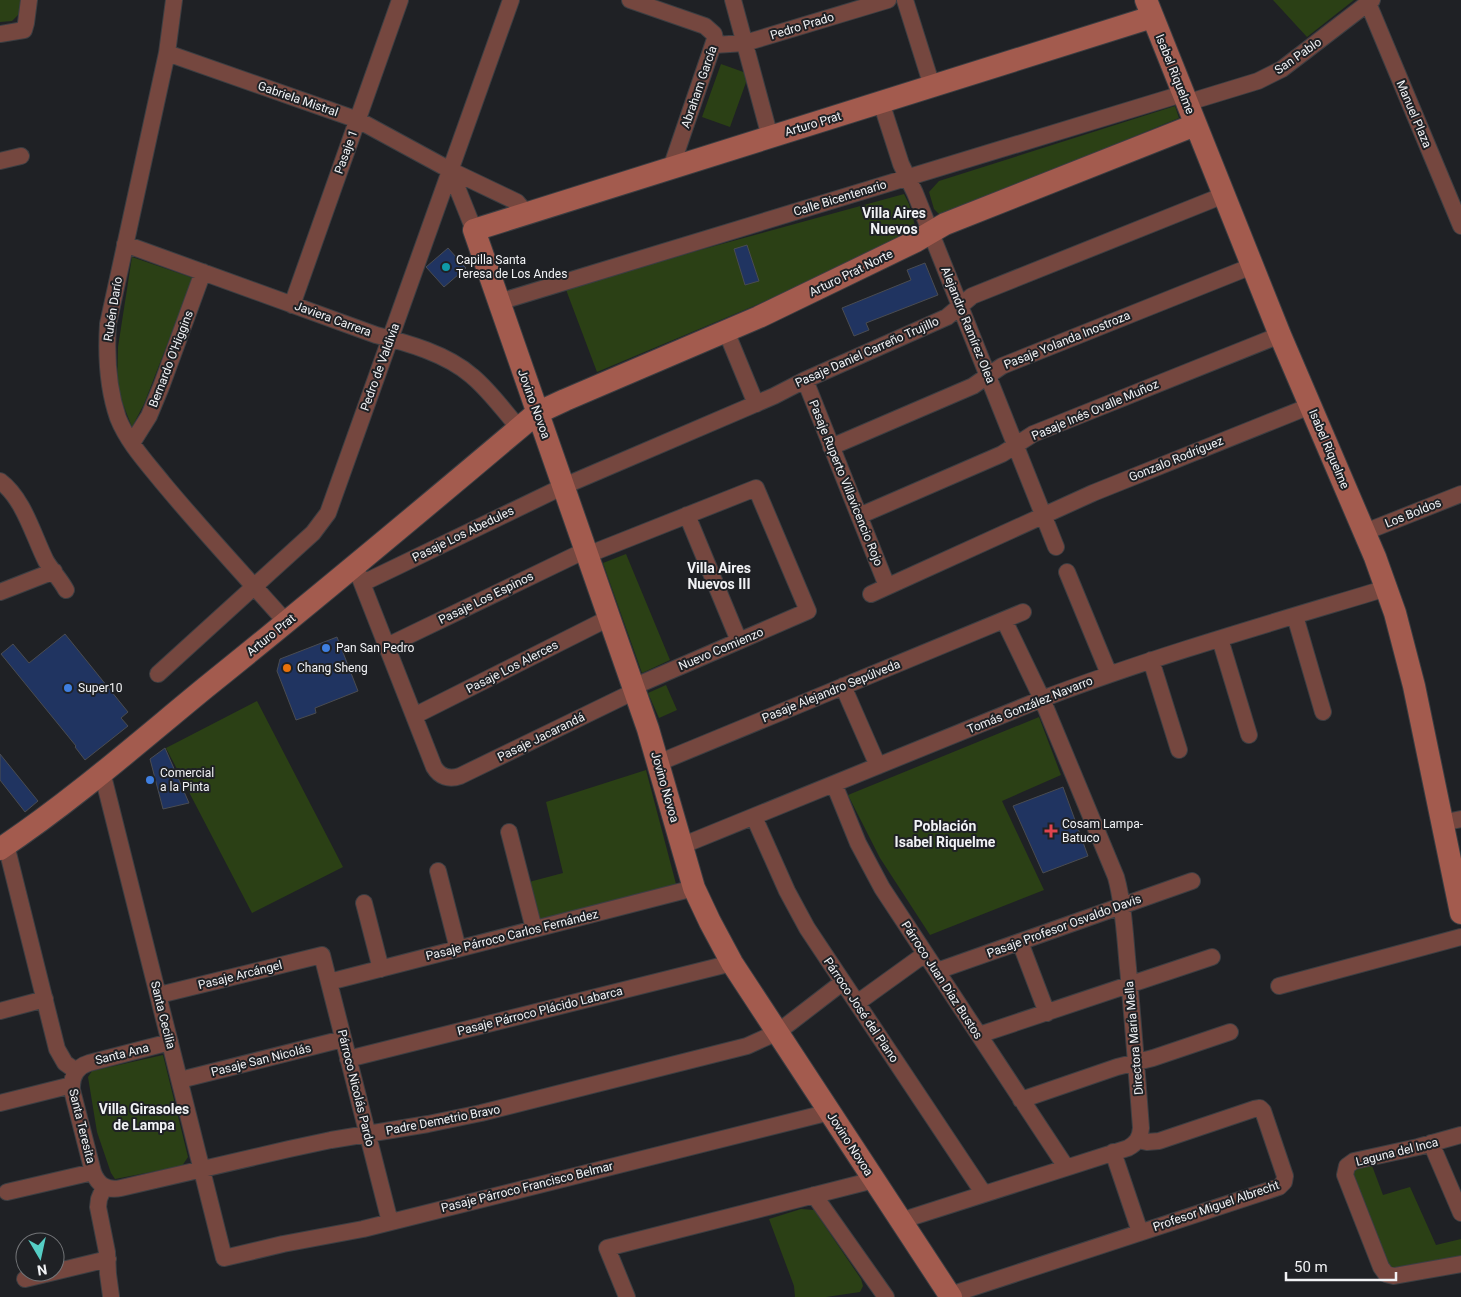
<svg xmlns="http://www.w3.org/2000/svg" width="1461" height="1297" viewBox="0 0 1461 1297" font-family="Roboto,sans-serif">
<rect width="100%" height="100%" fill="#1f2125"/>
<path fill="#2b4015" d="M0 0H21L20 13 12 21 0 22Z
M1273 0H1354L1307 37Z
M721 64 749 74 730 127 702 117Z
M1175 106 1179 118 941 216 934 209 929 192 939 181Z
M904 194 909 204 916 229 792 290 597 372 565 287Z
M132 257 193 278 144 404 132 427 117 389 118 347Z
M626 554 670 660 642 673 603 563Z
M666 685 677 710 659 718 648 693Z
M257 701 343 867 252 913 166 748Z
M1039 717 1061 775 1002 801 1044 890 930 935 880 858 848 795Z
M646 770 676 884 538 921 529 882 563 873 546 802Z
M163 1055 188 1157 182 1166 115 1179 111 1173 97 1132 88 1077 92 1071Z
M1371 1163 1383 1195 1410 1187 1436 1245 1461 1239V1256L1391 1268 1350 1184 1353 1171 1357 1168Z
M801 1209 814 1210 861 1279 863 1286 860 1292 826 1297H795L794 1286 769 1219Z"/>
<path fill="#203461" stroke="#4a4c51" d="M747 245 759 281 745 285 734 249Z
M448 248 466 268 444 287 426 267Z
M925 263 938 295 866 323 869 330 854 336 842 308 911 280 907 270Z
M65 634 128 712 121 718 128 726 85 760 75 747 76 746 1 654 13 644 29 663Z
M337 637 358 691 315 708 316 713 296 720 277 671 280 659Z
M165 748 189 803 163 809 150 759Z
M0 754 38 801 25 812 0 780Z
M1063 787 1088 856 1043 873 1013 806Z"/>
<g fill="none" stroke-linecap="round" stroke-linejoin="round">
<defs>
<path id="street" d="M174 0 167 53 108 324C106 355 108 389 118 418 128 443 147 463 163 483 203 531 245 576 286 622
M630 0 705 26 714 34 715 39 671 168
M733 0 770 137
M905 0 932 86
M1368 3 1461 226
M0 34 24 30 26 23 29 0
M714 45 745 43 888 0
M167 53 358 120 450 170 517 202 527 214
M881 102 901 164 915 193 1056 547
M1186 103 1258 81 1282 69 1372 0
M0 161 21 156
M450 170 474 230
M125 244 376 335C408 343 447 354 472 376 490 391 504 411 519 428
M499 302 1182 94
M292 305 400 0
M726 331 756 404
M805 380 887 586
M132 443 149 416 161 387 203 272
M831 447 973 386 1002 366 1252 266
M0 481C24 499 33 535 46 561 52 571 60 579 66 590
M687 515 739 641
M859 516 1002 454 1033 434 1280 335
M1365 532 1461 494
M587 555 756 488 808 611 633 687
M1067 572 1109 674
M358 573 434 767C440 777 449 780 460 776L635 691
M363 583 564 486 774 396 805 380 947 317 972 296 1224 195
M0 592 54 571
M871 594 1093 493 1310 406
M1295 616 1323 712
M1220 639 1249 735
M387 646 586 550
M1151 660 1179 750
M158 674 313 533 328 513 511 0
M843 686 878 766
M414 716 609 618
M658 763 1023 612
M102 772 224 1258 283 1244 363 1229 830 1112
M834 784 858 843 882 888 1066 1167
M754 817 787 891 807 928 984 1194
M1442 823 1461 819
M509 832 534 929
M6 845 57 1049 65 1063 76 1071
M681 846 1042 699C1155 656 1271 623 1387 588
M438 871 458 949
M364 903 381 969
M1020 942 1047 1013
M937 971 1192 881
M329 982 694 888
M1279 986 1461 937
M159 995 322 955 390 1222
M857 1003 925 954
M0 1011 45 999
M979 1035 1212 957
M170 1042 89 1063C76 1067 71 1077 72 1090L93 1172C98 1185 107 1191 121 1188L289 1149 331 1140 428 1124 481 1113 747 1046 778 1032 843 982
M348 1059 732 963
M180 1080 343 1039
M1021 1100 1117 1067 1153 1058 1230 1032
M0 1103 72 1085
M1461 1135 1418 1147 1354 1161 1347 1166 1345 1175 1381 1267 1386 1274 1394 1276 1461 1264
M1431 1143 1461 1213
M1113 1152 1140 1232
M104 1187 99 1199 98 1207 107 1252 108 1274 111 1296
M7 1192 93 1172
M814 1195 886 1297
M900 1221 1128 1148C1137 1143 1140 1138 1141 1128 1137 1075 1133 1021 1128 968 1125 938 1124 906 1116 877L1042 699 1004 620
M25 1279 108 1259
M950 1295 1279 1187 1284 1182 1285 1176 1263 1111 1260 1108 1254 1109 1159 1141 1147 1142 1138 1140
M627 1297 607 1248 874 1180"/>
<path id="secondary" d="M1146 0 1280 335 1375 557 1395 613 1414 686 1461 913
M0 849C72 801 138 743 205 688 317 598 427 506 537 413L565 400 759 317 916 241 945 224 1195 125
M951 1297 732 963 710 922 694 888 648 729 474 230 1152 17"/>
</defs>
<use href="#street" stroke="#3c3e42" stroke-width="18"/>
<use href="#secondary" stroke="#3c3e42" stroke-width="24"/>
<use href="#street" stroke="#75473f" stroke-width="16"/>
<use href="#secondary" stroke="#a35b4e" stroke-width="22"/>
</g>
<circle fill="#0f9aa8" stroke="#1f2125" stroke-width="2" cx="446" cy="267" r="5"/>
<g fill="#3f7fe0" stroke="#1f2125" stroke-width="2">
<circle cx="326" cy="648" r="5"/>
<circle cx="68" cy="688" r="5"/>
<circle cx="150" cy="780" r="5"/>
</g>
<circle fill="#e8710a" stroke="#1f2125" stroke-width="2" cx="287" cy="668" r="5"/>
<path fill="#e0444e" stroke="#1f2125" stroke-width="2" d="M1048.5 823.5h5v5h5v5h-5v5h-5v-5h-5v-5h5z"/>
<g text-anchor="middle" stroke-width="4" stroke-linejoin="round" paint-order="stroke">
<g font-size="12" fill="#f1f2f5" stroke="#1f2125">
<text transform="translate(802 26) rotate(-17)" y="4">Pedro Prado</text>
<text transform="translate(1298 56) rotate(-35)" y="4">San Pablo</text>
<text transform="translate(1175 74) rotate(68)" y="4">Isabel Riquelme</text>
<text transform="translate(699 87) rotate(-71)" y="4">Abraham García</text>
<text transform="translate(298 99) rotate(19)" y="4">Gabriela Mistral</text>
<text transform="translate(1414 114) rotate(67)" y="4">Manuel Plaza</text>
<text transform="translate(813 124) rotate(-17)" y="4">Arturo Prat</text>
<text transform="translate(346 152) rotate(-70)" y="4">Pasaje 1</text>
<text transform="translate(840 198) rotate(-17)" y="4">Calle Bicentenario</text>
<text transform="translate(851 273) rotate(-26)" y="4">Arturo Prat Norte</text>
<text transform="translate(113 309) rotate(-81)" y="4">Rubén Darío</text>
<text transform="translate(333 319) rotate(20)" y="4">Javiera Carrera</text>
<text transform="translate(968 325) rotate(68)" y="4">Alejandro Ramírez Olea</text>
<text transform="translate(1067 340) rotate(-22)" y="4">Pasaje Yolanda Inostroza</text>
<text transform="translate(867 352) rotate(-24)" y="4">Pasaje Daniel Carreño Trujillo</text>
<text transform="translate(171 359) rotate(-69)" y="4">Bernardo O'Higgins</text>
<text transform="translate(380 367) rotate(-70)" y="4">Pedro de Valdivia</text>
<text transform="translate(534 404) rotate(70)" y="4">Jovino Novoa</text>
<text transform="translate(1095 410) rotate(-23)" y="4">Pasaje Inés Ovalle Muñoz</text>
<text transform="translate(1329 449) rotate(67)" y="4">Isabel Riquelme</text>
<text transform="translate(1176 459) rotate(-22)" y="4">Gonzalo Rodríguez</text>
<text transform="translate(846 483) rotate(68)" y="4">Pasaje Ruperto Villavicencio Rojo</text>
<text transform="translate(1413 513) rotate(-22)" y="4">Los Boldos</text>
<text transform="translate(463 534) rotate(-26)" y="4">Pasaje Los Abedules</text>
<text transform="translate(486 598) rotate(-26)" y="4">Pasaje Los Espinos</text>
<text transform="translate(271 635) rotate(-39)" y="4">Arturo Prat</text>
<text transform="translate(721 649) rotate(-23)" y="4">Nuevo Comienzo</text>
<text transform="translate(512 667) rotate(-27)" y="4">Pasaje Los Alerces</text>
<text transform="translate(831 691) rotate(-22)" y="4">Pasaje Alejandro Sepúlveda</text>
<text transform="translate(1030 705) rotate(-22)" y="4">Tomás González Navarro</text>
<text transform="translate(541 737) rotate(-26)" y="4">Pasaje Jacarandá</text>
<text transform="translate(665 787) rotate(74)" y="4">Jovino Novoa</text>
<text transform="translate(1064 926) rotate(-20)" y="4">Pasaje Profesor Osvaldo Davis</text>
<text transform="translate(512 935) rotate(-14)" y="4">Pasaje Párroco Carlos Fernández</text>
<text transform="translate(240 975) rotate(-14)" y="4">Pasaje Arcángel</text>
<text transform="translate(942 980) rotate(57)" y="4">Párroco Juan Díaz Bustos</text>
<text transform="translate(861 1010) rotate(56)" y="4">Párroco José del Piano</text>
<text transform="translate(540 1011) rotate(-14)" y="4">Pasaje Párroco Plácido Labarca</text>
<text transform="translate(163 1015) rotate(76)" y="4">Santa Cecilia</text>
<text transform="translate(1134 1038) rotate(-95)" y="4">Directora María Mella</text>
<text transform="translate(122 1054) rotate(-14)" y="4">Santa Ana</text>
<text transform="translate(261 1060) rotate(-14)" y="4">Pasaje San Nicolás</text>
<text transform="translate(356 1088) rotate(76)" y="4">Párroco Nicolás Pardo</text>
<text transform="translate(443 1120) rotate(-11)" y="4">Padre Demetrio Bravo</text>
<text transform="translate(82 1126) rotate(76)" y="4">Santa Teresita</text>
<text transform="translate(850 1144) rotate(57)" y="4">Jovino Novoa</text>
<text transform="translate(1397 1152) rotate(-14)" y="4">Laguna del Inca</text>
<text transform="translate(527 1187) rotate(-14)" y="4">Pasaje Párroco Francisco Belmar</text>
<text transform="translate(1216 1206) rotate(-19)" y="4">Profesor Miguel Albrecht</text>
</g>
<g font-size="12" fill="#f1f2f5" stroke="#1f2125" text-anchor="start">
<text x="456" y="264">Capilla Santa<tspan x="456" dy="14">Teresa de Los Andes</tspan></text>
<text x="336" y="652">Pan San Pedro</text>
<text x="297" y="672">Chang Sheng</text>
<text x="78" y="692">Super10</text>
<text x="160" y="777">Comercial<tspan x="160" dy="14">a la Pinta</tspan></text>
<text x="1062" y="828">Cosam Lampa-<tspan x="1062" dy="14">Batuco</tspan></text>
</g>
<g font-size="14" font-weight="bold" fill="#f1f2f5" stroke="#1f2125">
<text x="894" y="218">Villa Aires<tspan x="894" dy="16">Nuevos</tspan></text>
<text x="719" y="573">Villa Aires<tspan x="719" dy="16">Nuevos III</tspan></text>
<text x="945" y="831">Población<tspan x="945" dy="16">Isabel Riquelme</tspan></text>
<text x="144" y="1114">Villa Girasoles<tspan x="144" dy="16">de Lampa</tspan></text>
</g>
</g>
<g transform="translate(40 1257) rotate(171)"><circle r="24" fill="#1f2125" stroke="#737578"/>
<path d="M0-4L9 19L0 12L-9 19Z" fill="#55cec5"/>
<text y="-8" font-size="14" font-weight="bold" text-anchor="middle" fill="#f1f2f5">N</text>
</g>
<path d="M1286 1272v8h110v-8" fill="none" stroke="#f1f2f5" stroke-width="2.5"/>
<text x="1294" y="1272" font-size="15" fill="#f1f2f5" stroke="#1f2125" stroke-width="4" paint-order="stroke">50 m</text>
</svg>
